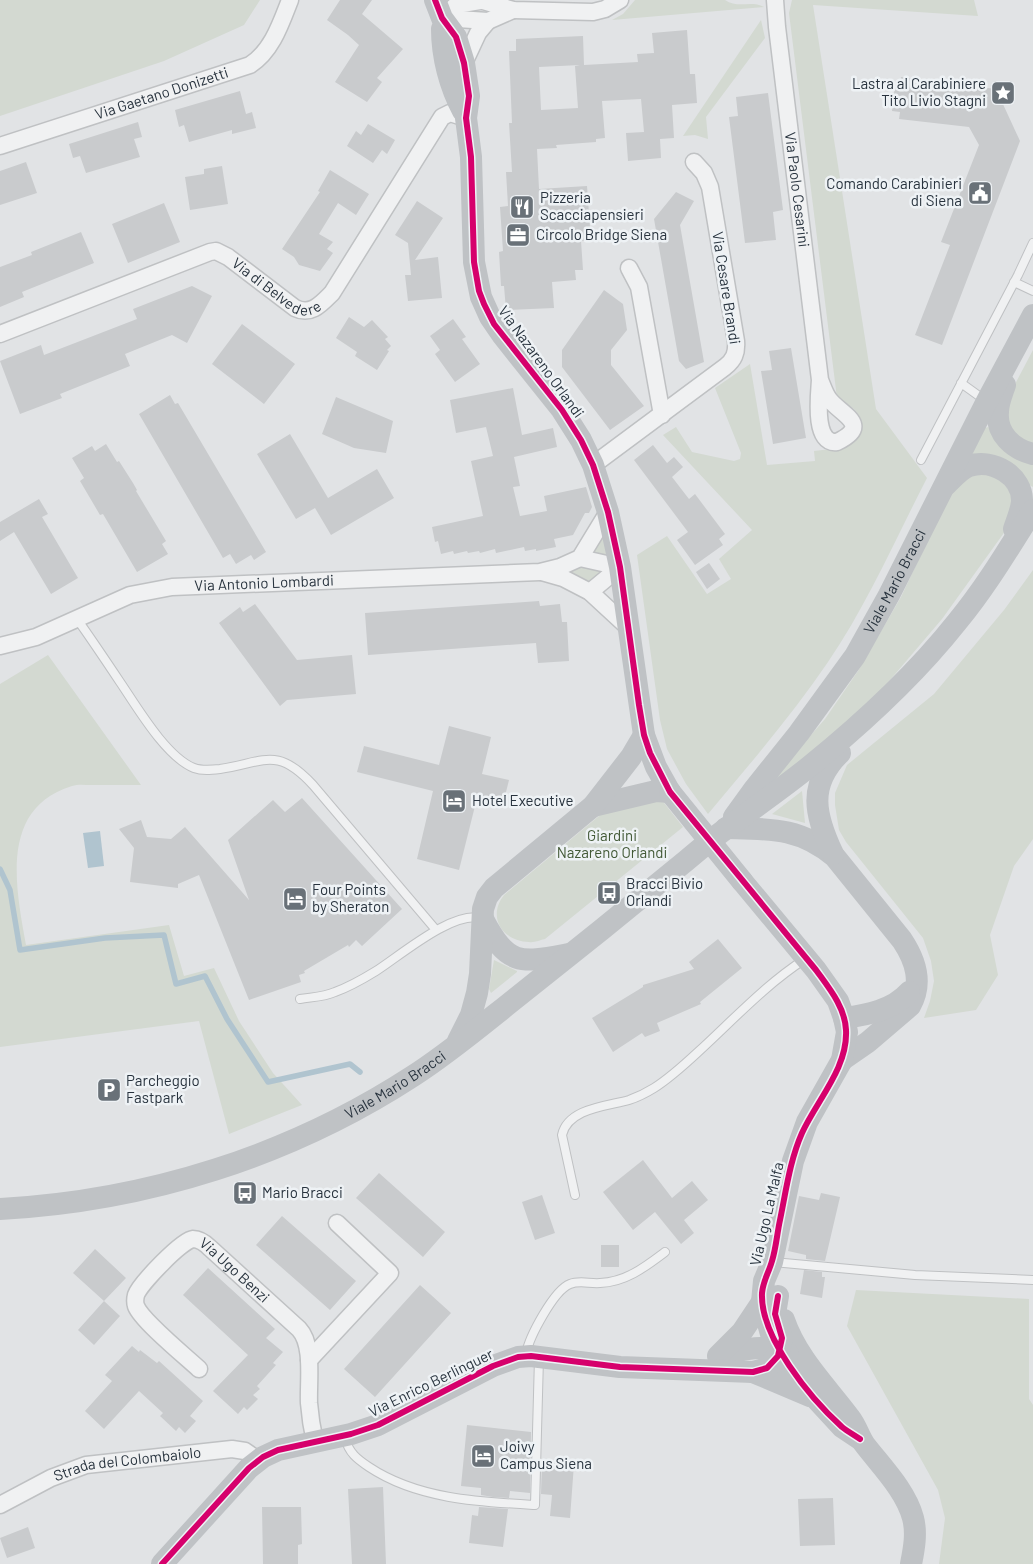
<svg xmlns="http://www.w3.org/2000/svg" width="1033" height="1564" viewBox="0 0 1033 1564" font-family="Barlow,sans-serif">
<rect width="100%" height="100%" fill="#e1e3e5"/>
<path fill="#d3d9d1" d="M0 0H260L244 25 164 61 0 116Z
M635 0H725C738 9 751 0 764 7L612 20 623 14Z
M792 0H974L978 16 813 5 876 409 927 478C895 540 867 605 828 662 792 715 749 765 708 814L686 784 667 749 660 720 637 555 667 536 707 594 731 579 719 559 752 530 663 435 676 427 692 452 734 461 740 459 741 453 715 388 750 364 767 465 815 461 814 451C838 448 853 451 862 425 860 410 849 405 837 398L789 13Z
M761 20 765 38 706 117 708 139 695 135 683 136Z
M1033 350V446L1010 433 1005 403Z
M988 427 1033 462V487L969 454 985 428Z
M965 475H997L1013 495 1006 530 942 619 873 700 780 782 775 776 825 719 858 671 901 597 953 487Z
M602 532 608 558 590 552Z
M576 565 597 567 600 571V575C586 584 584 582 571 573L572 569Z
M1033 570V839L1014 866 990 935 998 975 976 1010 924 1018 930 1001 934 981 931 961 923 938 846 842 839 830 835 805V793L847 765 934 694 1004 610Z
M48 655 141 785C124 785 108 785 91 785 85 785 78 784 72 786 0 808 15 885 26 945L169 925 184 976 214 968 239 1021 273 1073 302 1105 229 1134 199 1021 0 1047V684Z
M802 791 805 823 772 814Z
M661 799 683 827 545 939C540 940 534 943 529 942 502 941 487 917 504 895L605 811Z
M494 960 517 971V972L491 993 489 989Z
M856 1290 1029 1299V1399L1033 1405V1564H939L945 1518 938 1490 847 1326Z"/>
<path fill="#b0c4cf" d="M100 831 104 866 88 868 83 833Z"/>
<g fill="none" stroke-linecap="round" stroke-linejoin="round">
<path stroke="#b0c4cf" stroke-width="5.5" d="M0 869 10 890 20 950 105 938 164 935 176 984 205 976 227 1019 268 1082 350 1064 360 1072"/>
</g>
<path fill="#c9cbcd" fill-rule="evenodd" d="M340 0H372L362 14 403 49 377 78 382 82 367 102 335 82 359 45 348 35 327 20Z
M687 30 690 74H695L697 103 672 105 674 138 660 139 661 158 628 161 626 133 644 132 641 99 602 101 605 138 596 139V142L556 145 557 148 537 149 539 189 587 186 591 241H581L583 270H575L576 280 552 282 554 308 506 310 504 286H501L499 252 503 251 500 207 508 206 506 172H512L509 123H512L509 51H516V39L583 36 584 65 638 62 637 54 654 53 652 33ZM580 65 575 66 578 108 541 110 539 67Z
M901 77 996 89 1020 141 942 345 915 335 950 245 941 242 979 145 969 127 899 119 900 112 892 111 895 85 900 86Z
M240 91 246 114 252 112 256 128 232 134V130L189 142 184 125 179 127 175 110Z
M768 93 783 210 773 212 776 240 745 243 729 117 738 116 736 97Z
M138 122 142 137 134 139 140 157 86 173 80 156 73 158 69 144Z
M368 124 395 140 387 154 382 150 373 163 347 146 356 131 361 135Z
M26 162 37 193 0 205V171Z
M222 166 228 204 190 210 185 177 204 174V169Z
M330 170 369 194 356 215 338 203 319 234 333 242 327 249 333 253 320 271 299 265 294 257 282 249 320 192 318 191Z
M676 192 694 201 680 225 704 362 686 369 679 361 654 219Z
M417 201 443 218 415 260 438 257 442 298 408 301 405 275H411L408 243 395 235Z
M164 203 180 242 128 263 112 224Z
M81 232 94 263 22 292 24 297 0 307V267L32 255 31 252Z
M192 286 212 296 187 343 172 335 125 354 130 366 60 394 62 398 20 414 0 361 41 345 44 355 137 319 133 309Z
M604 290 623 304 627 330 611 350V365L644 406 610 430 562 367V350Z
M349 317 364 327 372 320 388 337 385 339 391 346 387 350 389 351 377 370 355 356 357 352 336 338Z
M453 319 466 337 462 339 480 364 455 382 435 354 440 350 430 336Z
M242 324 295 364 264 404 212 364Z
M791 348 806 438 773 444 761 371 772 370 769 351Z
M513 388 522 435 553 428 557 447 514 457 520 486 513 487 520 516 547 511 544 496 586 487 592 507 589 513H585L573 535 554 539 556 547 536 551V549L525 551 524 547 496 553 495 549 480 553 479 551 468 553 467 551 454 554 453 551 441 554 438 541 435 542 432 527 483 516 471 461 493 456 486 427 456 433 450 400Z
M170 395 175 404 178 403 266 552 254 560 251 555 236 564 230 554 223 558 139 414Z
M336 397 393 421 386 453 354 448 322 434Z
M290 434 328 498 377 469 394 498 331 535 315 508 296 519 257 454Z
M106 444 117 462 119 461 133 483 137 490 136 491 166 541 162 544 168 554 137 572 103 514 100 515 80 481 84 478 72 458 92 446 95 451Z
M653 445 667 463 674 457 683 467 672 477 689 499 695 494 725 534 719 539 723 545 695 565 677 540 688 532 634 460Z
M39 499 48 514 42 517 78 578 51 594 14 532 0 541V522Z
M709 563 720 579 707 589 696 572Z
M539 601 540 606 560 604 562 622H567L569 661 538 663 536 643 368 655 365 613Z
M255 604 297 660 352 655 356 694 287 700 280 706 219 623 240 607 243 612Z
M449 726 491 737 482 774 509 780 503 804 477 798 459 870 417 859 433 791 357 772 364 746 439 765Z
M302 798 402 909 362 946 356 940 349 947 348 945 304 971 305 973 299 975 301 982 249 1000 199 875 178 884V888L130 882 134 848 119 829 141 820 147 837 171 839 185 827 249 900 228 840 273 800 285 812Z
M718 939 742 968 700 1002 701 1004 657 1023 660 1031 645 1037 642 1033 613 1052 592 1018 643 987V985L694 969 689 962Z
M643 1160 672 1198 692 1181 708 1200 684 1220 694 1233 681 1244 655 1212 633 1230 603 1192Z
M379 1173 445 1232 423 1257 356 1198Z
M821 1193 840 1197 825 1261 806 1259V1255L788 1251 799 1196 819 1200Z
M542 1195 555 1233 535 1240 522 1202Z
M282 1216 356 1281 330 1310 256 1245Z
M601 1245H619V1267H601Z
M95 1249 126 1278 104 1301 73 1273Z
M208 1268 275 1329 266 1338 283 1352 273 1363 276 1365 257 1386 260 1389 253 1395 258 1399 247 1410 244 1407 238 1414 213 1391 248 1355 183 1295Z
M804 1270 822 1272V1277H825L822 1298 800 1294Z
M420 1285 451 1313 375 1397 344 1369Z
M104 1301 120 1316 94 1345 78 1330Z
M132 1346 139 1352 140 1350 157 1363 159 1361 203 1401 190 1416 196 1421 185 1433 179 1427 176 1431 160 1416 163 1413 139 1391 104 1429 85 1411 112 1381 105 1375Z
M467 1425 531 1432 530 1493 510 1491 509 1498 493 1497 481 1495V1488L461 1486Z
M542 1462 574 1464 570 1518 550 1516 552 1495 541 1494Z
M383 1487 386 1564H352L348 1489Z
M833 1498 835 1545 800 1546 798 1499Z
M262 1507H301L302 1544 298 1545V1564H263Z
M479 1507 508 1509 503 1547 469 1543 472 1515 478 1516Z
M28 1527 35 1548 7 1558 0 1538Z"/>
<g fill="none" stroke-linecap="round" stroke-linejoin="round">
<defs>
<path id="lane" d="M1014 282 1033 291
M961 383 986 401
M921 460 1018 275 1033 243
M77 619C92 640 106 661 120 682 137 707 166 757 194 768 202 771 211 770 220 769 265 762 277 746 313 785L436 930
M300 999C312 997 324 997 335 992 349 987 363 979 376 971 401 955 452 911 481 918
M575 1195 562 1135C568 1108 608 1106 629 1100 638 1097 646 1093 654 1088 670 1078 684 1065 698 1052 733 1020 765 985 805 959
M773 1262 915 1275 1033 1280
M526 1354C529 1337 554 1290 570 1284 580 1280 590 1284 600 1283 626 1282 645 1267 665 1252
M345 1438C349 1453 357 1459 369 1467 417 1499 479 1502 535 1505L539 1358"/>
<g id="street">
<path d="M480 0 513 10 593 12 605 9 620 0"/>
<path id="s1" d="M775 0 777 27 820 380C819 395 813 445 837 442 873 425 840 414 829 399 825 394 823 387 820 380"/>
<path d="M442 18 488 21 513 10"/>
<path d="M442 18 456 5 480 1"/>
<path d="M464 63 478 33 488 21"/>
<path id="s2" d="M0 146 250 65C272 51 281 23 290 0"/>
<path d="M629 268 639 287 662 415"/>
<path id="s3" d="M0 334 210 252 216 251 228 257 295 308C311 316 321 304 332 293L442 117 450 113 466 118"/>
<path d="M593 465 725 367C734 360 737 353 736 341L710 187 704 173 694 162"/>
<path d="M580 558 620 567"/>
<path d="M542 572 563 578 590 592 629 628"/>
<path d="M590 592 620 567"/>
<path id="s4" d="M0 646 36 637 130 595 172 587 540 572 560 567 580 558 608 512"/>
<path d="M309 1360 390 1273 337 1223"/>
<path id="s5" d="M199 1369C186 1357 141 1320 136 1306 135 1303 135 1299 136 1295 140 1284 182 1240 193 1239 199 1239 206 1244 210 1248L299 1329C314 1345 308 1382 309 1403 310 1416 312 1429 315 1442"/>
<path id="s6" d="M0 1505 51 1478 86 1465 232 1449 245 1451 258 1460"/>
</g>
</defs>
<use href="#lane" stroke="#bfc1c3" stroke-width="10"/>
<use href="#street" stroke="#bfc1c3" stroke-width="19"/>
<use href="#lane" stroke="#f0f1f2" stroke-width="8"/>
<use href="#street" stroke="#f0f1f2" stroke-width="16"/>
<g stroke="#bfc2c5" stroke-width="22">
<path d="M435 0 442 18 456 37 464 63 469 96 466 118 471 157 474 262 481 297 490 317 503 336 562 410 581 440 593 465 608 512 620 567 644 735 656 767 670 792"/>
<path d="M442 29C442 57 450 87 463 111"/>
<path d="M1005 385C1002 394 998 403 998 412 996 434 1013 449 1033 454"/>
<path d="M947 484C953 478 961 469 969 466 993 458 1023 476 1022 502 1021 511 1017 520 1014 529"/>
<path d="M593 806 656 791 670 792"/>
<path id="s7" d="M734 817 755 788 799 733 855 656 889 595 987 401 1033 315"/>
<path d="M726 828C769 829 800 827 835 857L902 940C916 961 923 983 910 1006L868 1042 842 1060"/>
<path d="M833 854C815 816 807 785 840 753"/>
<path d="M742 881 816 970 838 1001 844 1018 847 1032 842 1060 807 1122 793 1161 772 1262 764 1281 762 1302 771 1334 789 1367 806 1388 842 1427 860 1439"/>
<path d="M483 919C508 967 521 963 569 954"/>
<path d="M844 1018C867 1015 893 1010 909 992"/>
<path d="M458 1041 471 1015 477 993 480 974 483 909 487 897 494 888 593 806 631 757 644 735"/>
<path id="s8" d="M0 1209C147 1201 290 1156 413 1076 449 1053 482 1025 516 998 573 953 630 907 687 860 700 849 713 838 727 828 755 807 783 788 810 766 863 723 915 675 957 622 986 587 1009 548 1033 510"/>
<path d="M784 1320C797 1358 827 1387 850 1418 857 1427 859 1437 865 1445 882 1467 906 1491 913 1518 917 1533 914 1549 911 1564"/>
<path d="M721 1354C744 1350 767 1343 788 1354"/>
<path d="M718 1356 742 1332 762 1302"/>
<path d="M753 1372 810 1396"/>
<path d="M162 1564 249 1468 263 1457 278 1450 351 1434 378 1425 493 1366 518 1357 531 1356 620 1367 753 1372 767 1368 778 1356 782 1338 775 1314 778 1296"/>
</g>
<path stroke="#bfc2c5" stroke-width="22" d="M670 792 742 881"/>
<defs>
<path id="cycleway" d="M435 0 442 18 456 37 464 63 469 96 466 118 471 157 474 262 479 291 484 304 494 324 562 410 581 440 593 465 608 512 620 567 639 705 644 735 650 753 670 792 816 970C829 988 845 1007 846 1030 848 1068 817 1100 802 1133 790 1160 786 1191 780 1220 777 1234 776 1248 772 1261 769 1272 763 1281 762 1293 760 1337 810 1398 842 1427 847 1431 854 1435 860 1439
M162 1564 249 1468 263 1457 278 1450 351 1434 378 1425 493 1366 518 1357 531 1356 620 1367 753 1372 767 1368 778 1356 782 1338 775 1314 778 1296"/>
</defs>
<use href="#cycleway" stroke="#eef2f5" stroke-width="9"/>
<use href="#cycleway" stroke="#d6006c" stroke-width="6"/>
</g>
<defs>
<symbol id="sight-square" viewBox="-11 -11 22 22"><rect x="-9" y="-9" width="18" height="18" rx="4" fill="#697178" stroke="#eef2f5"/><path d="M0-6L1.8-2.2L6-1.7L2.9 1.2L3.7 5.4L0 3.3L-3.7 5.4L-2.9 1.2L-6-1.7L-1.8-2.2Z" fill="#fff"/></symbol>
<symbol id="civic-square" viewBox="-11 -11 22 22"><rect x="-9" y="-9" width="18" height="18" rx="4" fill="#697178" stroke="#eef2f5"/><path d="M-.6-6.5H3V-4.5H.6V-3L4-1V1h2V6H-6V1h2V-1L-.6-3ZM-1.2 2.5V6h2.4V2.5Z" fill="#fff"/></symbol>
<symbol id="restaurant-square" viewBox="-11 -11 22 22"><rect x="-9" y="-9" width="18" height="18" rx="4" fill="#697178" stroke="#eef2f5"/><path d="M-5-6h1v4h1v-4h1v4h1v-4h1v5L-1.5 .5V6h-2V.5L-5-1ZM5-6V6H3V1.5H1.5Q1.5-4 5-6Z" fill="#fff"/></symbol>
<symbol id="office-square" viewBox="-11 -11 22 22"><rect x="-9" y="-9" width="18" height="18" rx="4" fill="#697178" stroke="#eef2f5"/><path d="M-6-3h4V-5.5h4V-3h4V5H-6ZM-1-4.5V-3h2v-1.5ZM-6 0V1H6V0Z" fill="#fff"/></symbol>
<symbol id="hotel-square" viewBox="-11 -11 22 22"><rect x="-9" y="-9" width="18" height="18" rx="4" fill="#697178" stroke="#eef2f5"/><path d="M-6-4.5h1.5V1H6V5H4.5V3h-9V5H-6ZM-4 0a1.8 1.8 0 1 1 3.6 0ZM.5 0V-2.5h3Q6-2.5 6 0Z" fill="#fff"/></symbol>
<symbol id="bus-square" viewBox="-11 -11 22 22"><rect x="-9" y="-9" width="18" height="18" rx="4" fill="#697178" stroke="#eef2f5"/><path d="M-5-6H5V4H4V6H2V4H-2V6H-4V4H-5ZM-3.5-4V0h7V-4ZM-3.5 1.2v1.5H-2V1.2ZM2 1.2v1.5H3.5V1.2Z" fill="#fff"/></symbol>
<symbol id="parking-square" viewBox="-11 -11 22 22"><rect x="-9" y="-9" width="18" height="18" rx="4" fill="#697178" stroke="#eef2f5"/><path d="M-3.5-5.5H1a3.5 3.5 0 0 1 0 7H-1V5.5H-3.5ZM-1-3.4V-.6H.8a1.4 1.4 0 0 0 0-2.8Z" fill="#fff"/></symbol>
</defs>
<g fill-rule="evenodd">
<use href="#sight-square" x="989" y="79" width="28" height="28"/>
<use href="#civic-square" x="966" y="179" width="28" height="28"/>
<use href="#restaurant-square" x="508" y="193" width="28" height="28"/>
<use href="#office-square" x="504" y="221" width="28" height="28"/>
<use href="#hotel-square" x="440" y="787" width="28" height="28"/>
<use href="#bus-square" x="595" y="879" width="28" height="28"/>
<use href="#hotel-square" x="281" y="885" width="28" height="28"/>
<use href="#parking-square" x="95" y="1076" width="28" height="28"/>
<use href="#bus-square" x="231" y="1179" width="28" height="28"/>
<use href="#hotel-square" x="469" y="1442" width="28" height="28"/>
</g>
<g text-anchor="middle" stroke-width="5" stroke-linejoin="round" paint-order="stroke">
<g font-size="15" fill="#28333e" stroke="#eef2f5" text-anchor="start">
<text x="986" y="89" text-anchor="end">Lastra al Carabiniere<tspan x="986" dy="17">Tito Livio Stagni</tspan></text>
<text x="962" y="189" text-anchor="end">Comando Carabinieri<tspan x="962" dy="17">di Siena</tspan></text>
<text x="540" y="203">Pizzeria<tspan x="540" dy="17">Scacciapensieri</tspan></text>
<text x="536" y="240">Circolo Bridge Siena</text>
<text x="472" y="806">Hotel Executive</text>
<text x="626" y="889">Bracci Bivio<tspan x="626" dy="17">Orlandi</tspan></text>
<text x="312" y="895">Four Points<tspan x="312" dy="17">by Sheraton</tspan></text>
<text x="126" y="1086">Parcheggio<tspan x="126" dy="17">Fastpark</tspan></text>
<text x="262" y="1198">Mario Bracci</text>
<text x="500" y="1452">Joivy<tspan x="500" dy="17">Campus Siena</tspan></text>
</g>
<g font-size="15" fill="#28333e" stroke="#eef2f5">
<text dy="5" stroke="none"><textPath href="#s2" startOffset="170">Via Gaetano Donizetti</textPath></text>
<text dy="5" stroke="none"><textPath href="#s1" startOffset="191">Via Paolo Cesarini</textPath></text>
<text dy="5" stroke="none"><textPath href="#s3" startOffset="304">Via di Belvedere</textPath></text>
<text transform="translate(726 288) rotate(81)" y="5">Via Cesare Brandi</text>
<text transform="translate(541 362) rotate(54)" y="5">Via Nazareno Orlandi</text>
<text dy="5" stroke="none"><textPath href="#s7" startOffset="286">Viale Mario Bracci</textPath></text>
<text dy="5" stroke="none"><textPath href="#s4" startOffset="275">Via Antonio Lombardi</textPath></text>
<text dy="5" stroke="none"><textPath href="#s8" startOffset="419">Viale Mario Bracci</textPath></text>
<text transform="translate(767 1214) rotate(-77)" y="5">Via Ugo La Malfa</text>
<text dy="5" stroke="none"><textPath href="#s5" startOffset="234">Via Ugo Benzi</textPath></text>
<text transform="translate(431 1383) rotate(-26)" y="5">Via Enrico Berlinguer</text>
<text dy="5" stroke="none"><textPath href="#s6" startOffset="136">Strada del Colombaiolo</textPath></text>
</g>
<g font-size="15" fill="#425936" stroke="#eef2f5">
<text x="612" y="841">Giardini<tspan x="612" dy="17">Nazareno Orlandi</tspan></text>
</g>
</g>
</svg>
